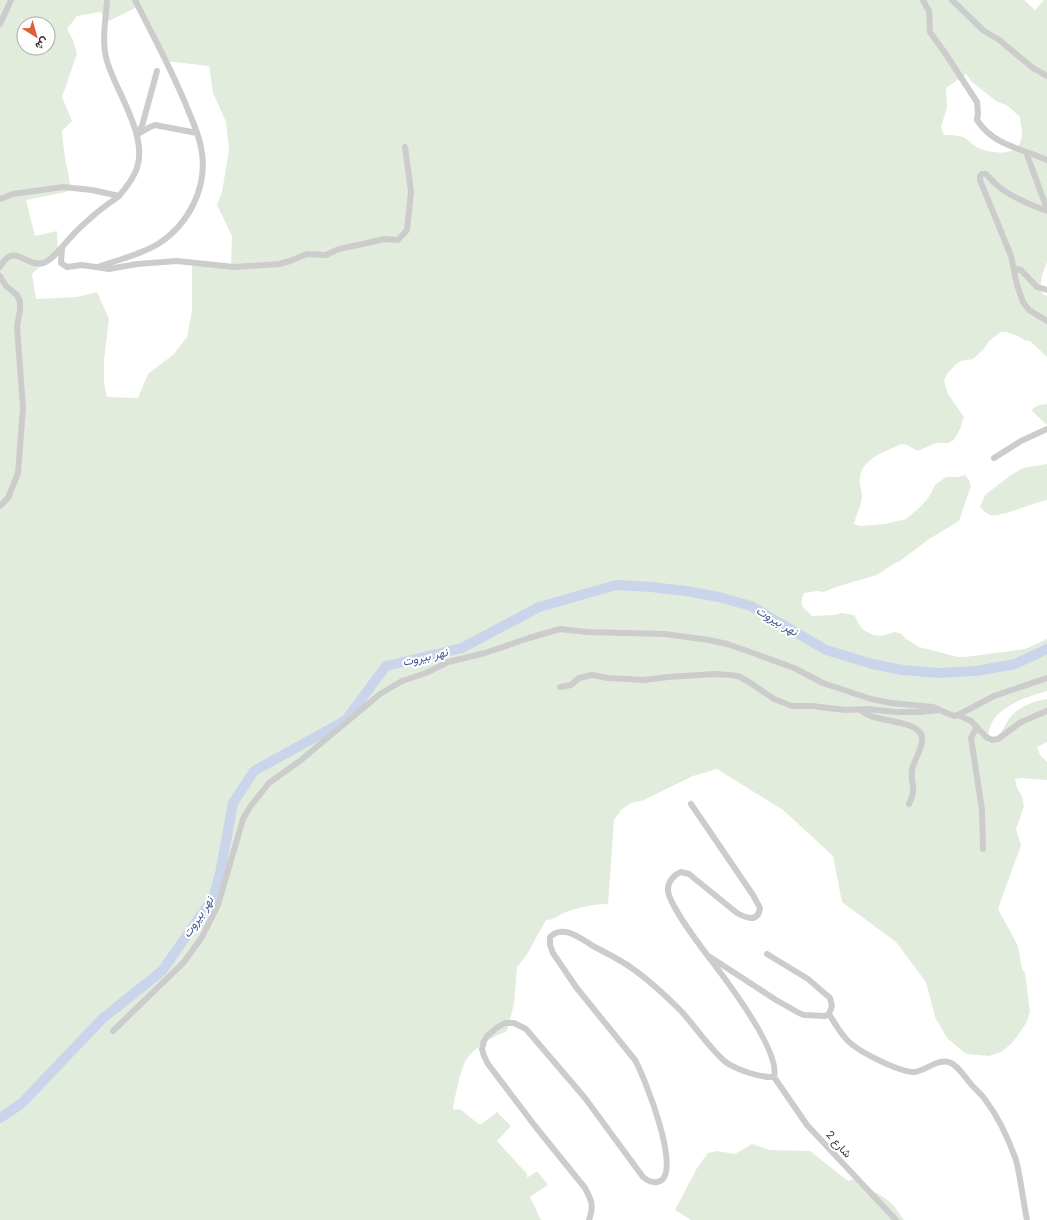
<svg xmlns="http://www.w3.org/2000/svg" width="1047" height="1220" viewBox="0 0 1047 1220" font-family="Poppins,Vazirmatn,sans-serif">
<rect width="100%" height="100%" fill="#fff"/>
<path fill="#e1ecdd" fill-rule="evenodd" d="M0 0H1024L1035 10 1044 0H1047V262L1042 276 1040 290 1044 295 1047 296V357L1030 341 1024 340 1018 336 1006 332H1001L989 341 983 350 973 359 961 361 956 364 947 374 944 381 948 394 964 417 960 429 954 440 948 443H936L918 451 907 445 902 444C886 451 862 458 860 478 859 484 862 491 862 497 861 507 856 515 854 524L860 526 885 524 906 519 919 508 929 497 935 485 946 477H959L965 475 969 480 971 486 959 521 929 539 900 561 893 564 877 575 836 587 824 592 817 591 804 593 802 599V606L812 616 834 615 841 613 854 615 860 626 865 631 873 635 881 636 895 632 902 634 906 639 919 647 958 657H965L1025 649 1047 639V691C1027 697 995 706 989 730 988 734 988 739 988 743 1002 739 1003 726 1011 716 1021 706 1034 701 1047 699V742L1037 747 1040 755 1047 762V780L1022 778 1015 779 1017 788 1022 796 1024 806 1016 829 1021 845 998 909 1018 946 1022 969 1025 973 1030 1012 1026 1023 1019 1034 1010 1045 1001 1052 989 1056 966 1054 947 1038 935 1017 926 982 896 942 842 902 833 856 783 810 717 769 693 776 644 800 631 803 621 810 614 820 608 904C593 904 580 907 566 912 558 915 555 920 546 920L526 956 517 967 514 1004 507 1031C493 1037 475 1046 466 1060 461 1068 455 1097 453 1108L454 1110 460 1109 480 1125 497 1112 511 1126 497 1141 527 1174V1178L537 1171 548 1185 530 1197 541 1220H0ZM139 6 166 61 209 66 213 93 226 122 229 150 222 192 217 205 232 236 231 267 192 266V311L187 337 174 354 148 374 138 398 107 397 104 383V360L109 319 97 292 77 297 36 299 32 274 58 250 57 231 35 236 26 200 66 192 70 189C70 179 68 172 66 163 64 153 63 142 62 131L72 121 62 97 77 54 73 40 67 29 77 16 100 12 109 21ZM24 24H48V48H24ZM966 74 972 82 996 101 1008 106 1020 117C1020 123 1023 130 1022 136 1019 158 994 154 978 148 973 145 968 140 963 137 956 135 950 135 944 135L941 127 947 107 946 88Z
M1047 404V425L1031 410 1039 405Z
M1047 464V500C1035 502 999 518 990 515 985 513 983 510 980 507L985 495 1011 475 1023 468Z
M752 1144 770 1150 810 1151 848 1181 853 1179C864 1188 883 1194 893 1205 897 1209 900 1215 904 1220H691L675 1210 697 1168 708 1153 717 1151 735 1154Z"/>
<g fill="none" stroke-linecap="round" stroke-linejoin="round">
<path stroke="#cad4eb" stroke-width="10" d="M0 1118 22 1103 102 1019 162 971 213 898 220 874 233 803 254 771 346 720 386 666 462 648 539 607 616 585 651 587 686 591 719 597 751 606 826 650 872 664 903 670 938 673 976 671 1015 664 1047 649"/>
<path stroke="#ccc" stroke-width="6" d="M923 0 929 11 930 32 945 53 977 102 978 114 977 120C994 146 1021 148 1047 160
M952 0 984 31 998 39 1033 68 1047 76
M0 24 11 0
M138 134 150 127 155 125 197 133
M137 135 142 126 157 71
M1026 152 1047 209
M0 199 13 194 63 187 92 190 119 196C126 188 133 179 137 168 148 135 116 92 107 61 101 41 106 20 107 0
M1047 211C1031 205 1013 198 999 187 994 183 990 178 986 174H982L980 176V180L1011 256 1017 285 1023 302 1029 310 1047 321
M62 248 61 263 67 267 82 265 109 269 137 264 177 261 234 267 279 264 290 261 307 254 326 255 339 249 363 244 384 239 398 240 407 230 411 192 405 147
M0 267C14 241 26 268 43 263 52 261 63 245 70 238 77 230 86 222 94 215 102 208 111 202 119 196
M98 267C117 260 140 255 158 244 188 225 207 189 202 153 200 138 194 124 188 110 173 72 153 36 135 0
M1014 268 1021 270 1037 287 1047 290
M0 276 6 286 17 295 20 302V310L17 327 23 408 18 473 8 498 0 506
M994 458 1021 441 1047 429
M560 687 571 685 579 678 592 675 608 678 643 680 668 677 715 674 729 675 738 676 749 682 774 699 792 706H812L845 710 868 709 895 712H921L939 710
M861 710C873 724 925 718 922 741 921 751 914 760 912 770 911 776 912 780 913 786 914 792 912 798 909 804
M958 715 971 721 986 737 992 740 998 739 1021 722 1047 711
M977 727 971 738 982 810 983 849
M691 804 753 895 760 908C758 923 746 918 737 913L689 874 681 872C673 875 667 883 668 891 670 906 697 941 707 955
M767 954 808 979 830 998 832 1006 829 1014C835 1024 841 1034 848 1041 859 1052 899 1072 914 1072 926 1071 939 1057 951 1063 959 1067 964 1076 970 1083 974 1088 980 1093 984 1098 997 1115 1009 1140 1016 1160 1021 1179 1023 1201 1027 1220
M113 1031 184 962 202 937 218 905 243 819 250 807 269 783 301 760 380 694 402 681 426 673 448 662 485 653 529 638 560 629 587 632 665 634 709 640 727 644 753 653 794 668 823 683 871 699 891 703 933 707 949 714 954 716 958 715 994 696 1047 678
M774 1077C781 1051 724 977 707 955L776 1000 799 1013 804 1015 825 1016 829 1014
M774 1077 807 1125 896 1220
M589 1220C594 1206 592 1201 585 1188L535 1126 488 1064 484 1056 482 1049 484 1041 487 1036 498 1027 505 1023H514L526 1029 585 1098 643 1177C648 1181 654 1184 660 1181 682 1171 644 1076 635 1060L576 987 553 953 550 945V937C563 924 580 938 593 946 606 953 621 960 633 969 650 981 666 996 681 1011 695 1026 712 1052 727 1063 738 1070 761 1078 774 1077"/>
</g>
<g text-anchor="middle" stroke-width="4" stroke-linejoin="round" paint-order="stroke">
<g font-size="11" fill="#2f2f2f" stroke="#fff">
<text transform="translate(839 1144) rotate(48)" y="4">شارع 2</text>
</g>
<g font-size="12" font-style="italic" fill="#3f588f" stroke="#fff">
<text transform="translate(777 621) rotate(31)" y="4">نهر بيروت</text>
<text transform="translate(425 657) rotate(-13)" y="4">نهر بيروت</text>
<text transform="translate(198 917) rotate(-57)" y="4">نهر بيروت</text>
</g>
</g>
<g transform="translate(36 36) rotate(143)"><circle r="19" fill="#ffffff" stroke="#acacac"/>
<path d="M0-3L7 15L0 10L-7 15Z" fill="#e05e37"/>
<text y="-6" font-size="11" font-weight="bold" text-anchor="middle" fill="#2f2f2f">ش</text>
</g>
</svg>
